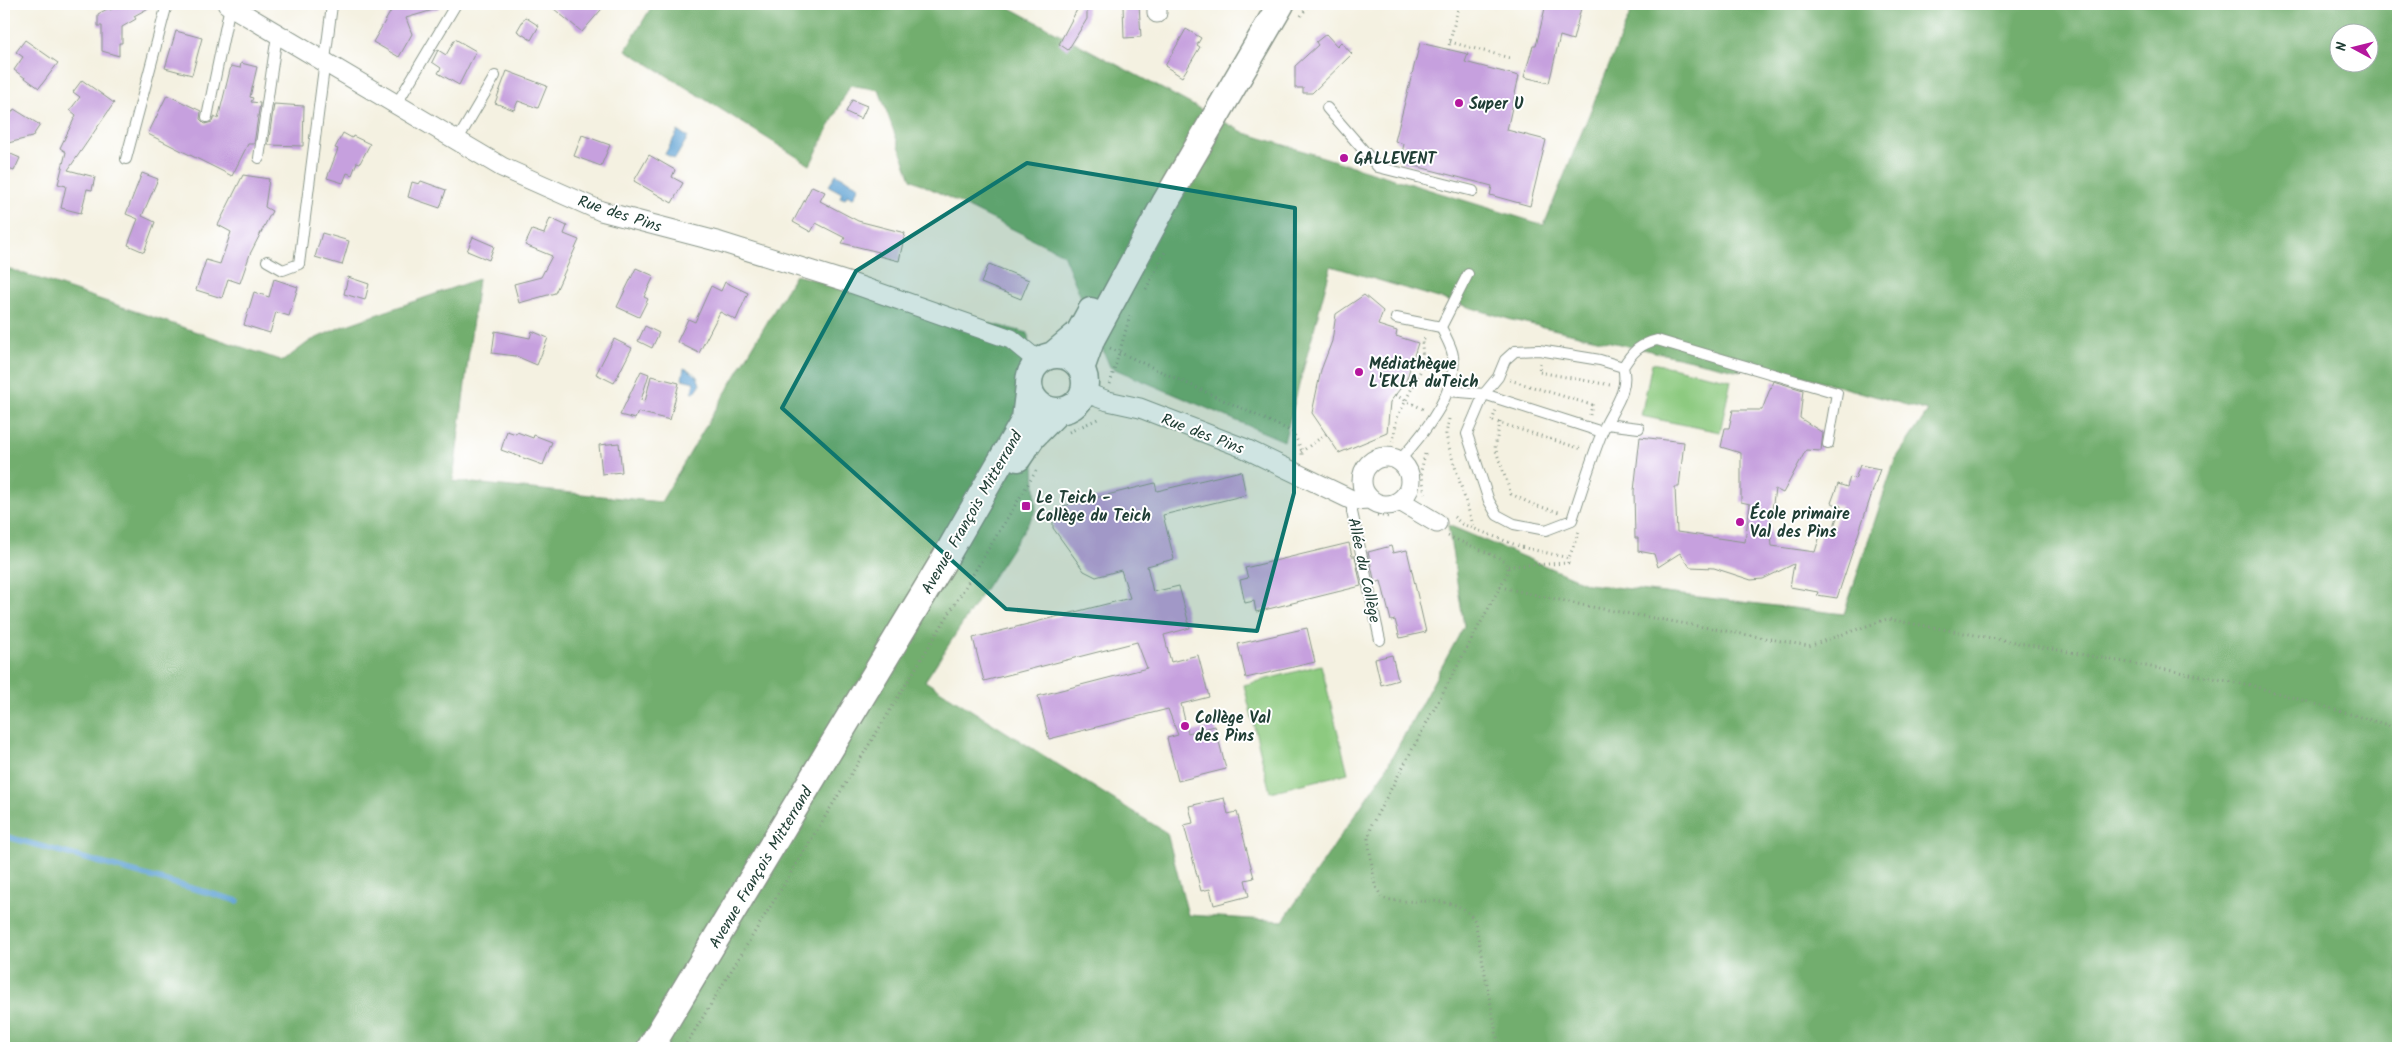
<svg xmlns="http://www.w3.org/2000/svg" width="2402" height="1052" viewBox="0 0 2402 1052" font-family="Kalam,sans-serif">
<rect width="100%" height="100%" fill="#fff"/>
<filter id="ink" filterUnits="userSpaceOnUse"><feTurbulence type="fractalNoise" baseFrequency=".02" numOctaves="2"/><feDisplacementMap in="SourceGraphic" scale="10" xChannelSelector="R" yChannelSelector="G"/><feConvolveMatrix kernelMatrix="1 2 1 2 8 2 1 2 1" color-interpolation-filters="sRGB"/></filter>
<filter id="wash" filterUnits="userSpaceOnUse"><feTurbulence type="fractalNoise" baseFrequency=".0096" numOctaves="4" result="noise"/><feDisplacementMap in="SourceGraphic" scale="20" xChannelSelector="R" yChannelSelector="G"/><feGaussianBlur stdDeviation="1.12" result="paint"/><feColorMatrix in="noise" values="0 0 0 0 0 0 0 0 0 0 0 0 0 0 0 0 0 1.4 0 .05"/><feComposite in="paint" operator="in"/></filter>
<g filter="url(#wash)">
<rect width="100%" height="100%" fill="#f4f1e1"/>
<path fill="#8dca80" stroke="#56845a" d="M1652 363 1731 380 1720 432 1641 416Z
M1321 665 1348 773 1270 792 1244 685Z"/>
<path fill="#72ae6e" stroke="#487651" fill-rule="evenodd" d="M653 4H871L882 9 890 4H1003L1245 133 1544 225 1634 4H2398V1048H4V267L283 361 310 341 341 327 478 279 453 481 661 502 795 275 1028 333 1036 511 925 681 1167 833 1188 915 1283 921 1384 772 1464 626 1448 525 1588 584 1844 614 1895 460 1928 411 1745 360 1740 371 1512 320 1331 266 1284 441 1110 367 1063 254 911 179 879 90 850 85 810 165 626 50ZM2340 32H2370V62H2340Z"/>
<path fill="#5ea2d3" stroke="#3e7084" d="M678 131 688 137 675 159 665 154Z
M836 174 859 186 853 198 847 195 845 199 840 197 842 193 829 186Z
M684 368C693 372 698 375 700 385L695 392H692L694 382 682 379Z"/>
<g fill="none" stroke-linecap="round" stroke-linejoin="round">
<path stroke="#5ea2d3" stroke-width="5.5" d="M4 836 238 901"/>
</g>
<g id="blocks">
<path fill="#c6a0de" d="M121 4H156L134 16 136 19 122 27V43H119V56L102 51V26H98V14L109 8 110 10Z
M395 4H440V8L406 18 412 34 399 57 373 42Z
M548 4H606L582 32Z
M1080 4H1087V19L1068 50 1059 44Z
M1123 4H1139L1141 37 1124 38Z
M1546 4H1582L1573 40 1560 36 1549 83 1524 77 1533 46H1536Z
M525 17 539 26 531 40 517 31Z
M1186 29 1201 38 1197 45 1200 47 1182 77 1165 66Z
M176 31 202 38 192 75 165 68Z
M1326 34 1337 46 1341 42 1352 54 1312 93H1303V88H1295V66L1318 45 1316 42Z
M455 39 476 51 459 85 438 73 441 68 432 62 438 50 446 55Z
M25 40 58 63 39 88 14 70 23 57 16 52Z
M1420 43 1468 54 1465 62 1519 76 1507 130 1546 140 1530 206 1490 195 1492 186 1400 162 1404 144 1395 141Z
M241 63 257 67 250 97 253 98 251 102 260 103 254 144H248L232 176 148 134 167 95 201 111 200 119 205 124 212 122 214 117 218 119 231 66 240 68Z
M507 71 547 86 538 108 518 101 514 110 495 103Z
M82 80 114 103 68 170 95 177 92 190 87 189 81 213 61 208 66 186 58 184 66 152 60 148 76 115 70 110 80 97 73 92Z
M852 100 867 106 861 119 846 112Z
M274 104 304 106 303 146 268 145Z
M14 109 40 125 32 137 4 144V126Z
M343 133 352 138 353 136 370 144 360 163 357 162 352 175 347 173 343 183 327 178 338 149 335 148Z
M582 135 610 145 601 166 574 156Z
M4 151 20 158 14 171 4 167Z
M649 155 675 170 672 177 683 183 672 203 634 181Z
M142 173 158 179 142 216 155 222 144 252 128 245 138 219 126 214Z
M243 175 269 179 265 207 272 211 250 254 240 283 228 279 222 298 196 290 206 260 220 264 231 232 218 225Z
M421 181 446 190 440 208 408 197 412 182 419 184Z
M812 186 825 192 820 201 858 221 905 233 899 261 879 256V252L842 243 845 238 816 223 811 232 793 222Z
M550 218 567 226 564 234 579 240 555 293 519 303 514 284 541 277 552 256 525 245 532 230 544 234Z
M322 233 349 241 342 265 315 257Z
M473 237 494 246 489 260 467 251Z
M989 264 1029 280 1021 299 981 283Z
M636 268 654 276 644 297 648 299 639 317 617 307Z
M348 277 369 284 365 300 344 294Z
M274 279 298 287 289 316 276 312 270 333 244 325 254 292 269 297Z
M725 282 748 293 736 320 720 312 699 353 677 342 688 319 695 322 711 286 721 291Z
M1364 295 1383 311 1378 325 1397 331 1396 336 1418 343 1406 381 1390 402 1387 433 1339 453 1312 413 1321 370 1332 341 1336 314Z
M645 326 659 333 652 348 638 341Z
M495 331 530 338 532 331 548 338 537 365 516 356 492 353Z
M614 339 632 348 614 383 596 374Z
M641 371 649 374 641 400 645 402 651 376 679 383 670 420 638 412 635 419 620 415Z
M1773 381 1803 390 1800 418 1823 433 1821 451 1806 450 1783 493 1775 489 1770 524 1772 546 1815 552 1822 529 1832 532 1841 506 1831 503 1838 484 1847 487 1850 477 1855 479 1860 465 1880 469 1837 598 1817 595 1818 592 1790 587 1794 564 1763 579 1751 580 1714 568 1690 567 1680 553 1658 567 1654 554 1638 551V538H1635L1634 491 1640 437 1684 442 1679 487H1675L1677 532 1745 542 1750 504 1741 502V453L1721 447 1725 428H1729L1733 410H1762Z
M507 431 516 434 517 432 533 438 534 435 552 442 543 465 501 450Z
M619 443 622 472 602 474 599 445Z
M1241 471 1246 495 1163 515 1174 559 1147 566 1153 592 1179 586 1190 628 1164 635 1171 662 1198 655 1209 697 1181 704 1188 733 1215 726 1226 769 1178 781 1167 738 1178 735 1168 709 1049 739 1038 696 1147 668 1137 642 984 681 973 638 1130 598 1121 570 1096 577 1084 571 1053 528V518L1057 511 1063 506 1155 483 1157 491Z
M1349 543 1352 556H1355L1361 586 1256 612 1254 601 1245 603 1240 580 1248 578 1245 568Z
M1391 546 1393 553 1407 550 1426 632 1400 638 1395 620 1391 621 1381 581 1375 583 1368 552Z
M1307 628 1315 662 1246 678 1238 644Z
M1392 655 1398 680 1381 685 1375 659Z
M1224 798 1228 814 1237 812 1254 878 1245 880 1249 896 1214 905 1210 889 1201 891 1184 825 1193 823 1189 806Z"/>
</g>
</g>
<g filter="url(#ink)">
<use href="#blocks" fill-opacity="0" stroke="#8a978a" stroke-width="1"/>
<g fill="none" stroke-linecap="round" stroke-linejoin="round">
<defs>
<path id="lane" d="M396 105 456 4
M1327 108 1378 167 1473 191
M207 117 230 6
M457 141 495 76
M259 158 277 35
M126 159 167 4
M267 261 283 270 299 264 332 5
M1396 318 1441 327C1445 336 1452 347 1453 356 1458 393 1422 436 1399 461
M1441 327 1468 274
M1539 350 1600 360 1623 367C1630 393 1610 411 1601 435 1590 463 1581 492 1572 520L1546 530 1514 524 1497 515 1489 501 1467 434 1484 394 1498 377 1505 360 1515 351Z
M1623 367C1632 352 1640 344 1657 340L1837 393 1828 444
M1448 391 1484 394 1602 432
M1606 424 1639 428
M1352 500V512L1380 640"/>
<path id="street" d="M227 4 502 167 601 211 720 242 851 283 1011 339 1039 362
M1157 4V13
M1084 392 1108 401 1140 408 1244 448 1352 500 1370 499
M1362 481a24 24 0 1 1 48 0a24 24 0 1 1-48 0Z
M1400 501 1437 523"/>
<path id="secondary" d="M1053 355 1079 333 1091 311
M1029 383a28 28 0 1 1 56 0a28 28 0 1 1-56 0Z
M1081 369 1092 338 1166 201 1281 4
M1018 458 1033 436 1058 411
M650 1048 941 565 1020 428 1025 419 1029 385"/>
</defs>
<use href="#lane" stroke="#8a978a" stroke-width="12"/>
<use href="#street" stroke="#8a978a" stroke-width="21"/>
<use href="#secondary" stroke="#8a978a" stroke-width="29"/>
<path stroke="#8a978a" stroke-width="3" stroke-dasharray="1 4" stroke-linecap="butt" d="M1301 16 1309 4
M1450 42 1510 58
M1448 50 1459 4
M1146 289 1166 250
M1110 348 1293 432 1302 451V458
M1540 363 1539 372 1610 385
M1510 380 1592 405 1590 415
M1110 384 1130 316
M1395 395 1423 409
M1449 419 1446 434 1448 444 1474 528
M1492 421 1496 410
M1493 421 1582 449
M1500 422 1495 448 1511 494 1534 505 1559 512
M1069 432 1100 418
M1392 447 1397 418 1423 366 1422 341 1427 337
M1301 452 1326 434
M1425 454 1421 471 1425 494
M1377 515 1390 517
M1454 517 1462 524 1521 547 1569 558 1579 531
M1448 536 1502 559 1508 566V572L1372 824 1368 839 1375 885 1382 898C1414 908 1454 889 1475 921L1499 1048
M1508 566 1568 563 1569 558
M1500 587 1592 607 1809 646 1887 619 2250 685 2398 728
M684 1048 1036 471"/>
<use href="#lane" stroke="#fff" stroke-width="10"/>
<use href="#street" stroke="#fff" stroke-width="19"/>
<use href="#secondary" stroke="#fff" stroke-width="26"/>
</g>
</g>
<path fill="#0f766e" fill-opacity="0.2" stroke="#0f766e" stroke-width="4" stroke-linejoin="round" d="M1027 163 1295 208 1294 493 1257 631 1006 609 782 408 856 271Z"/>
<g fill="#b5179e" stroke="#fff" stroke-width="2">
<circle cx="1459" cy="103" r="5"/>
<circle cx="1344" cy="158" r="5"/>
<circle cx="1359" cy="372" r="5"/>
<rect x="1021" y="501" width="10" height="10" rx="2.5"/>
<circle cx="1740" cy="522" r="5"/>
<circle cx="1185" cy="726" r="5"/>
</g>
<g text-anchor="middle" stroke-width="4" stroke-linejoin="round" paint-order="stroke">
<g font-size="16" font-weight="bold" fill="#1f3d34" stroke="#fff" text-anchor="start">
<text x="1469" y="109">Super U</text>
<text x="1354" y="164">GALLEVENT</text>
<text x="1369" y="369">Médiathèque<tspan x="1369" dy="18">L'EKLA duTeich</tspan></text>
<text x="1036" y="503">Le Teich -<tspan x="1036" dy="18">Collège du Teich</tspan></text>
<text x="1750" y="519">École primaire<tspan x="1750" dy="18">Val des Pins</tspan></text>
<text x="1195" y="723">Collège Val<tspan x="1195" dy="18">des Pins</tspan></text>
</g>
<g font-size="16" fill="#1f3d34" stroke="#fff">
<text transform="translate(620 213) rotate(18)" y="6">Rue des Pins</text>
<text transform="translate(1203 433) rotate(21)" y="6">Rue des Pins</text>
<text transform="translate(971 512) rotate(-60)" y="6">Avenue François Mitterrand</text>
<text transform="translate(1365 570) rotate(78)" y="6">Allée du Collège</text>
<text transform="translate(760 867) rotate(-59)" y="6">Avenue François Mitterrand</text>
</g>
</g>
<rect width="2402" height="1052" fill="none" stroke="#fff" stroke-width="20"/>
<g transform="translate(2354 48) rotate(277)"><circle r="24" fill="#ffffff" stroke="#a5b1ae"/>
<path d="M0-4L9 19L0 12L-9 19Z" fill="#b5179e"/>
<text y="-8" font-size="14" font-weight="bold" text-anchor="middle" fill="#1f3d34">N</text>
</g>
</svg>
